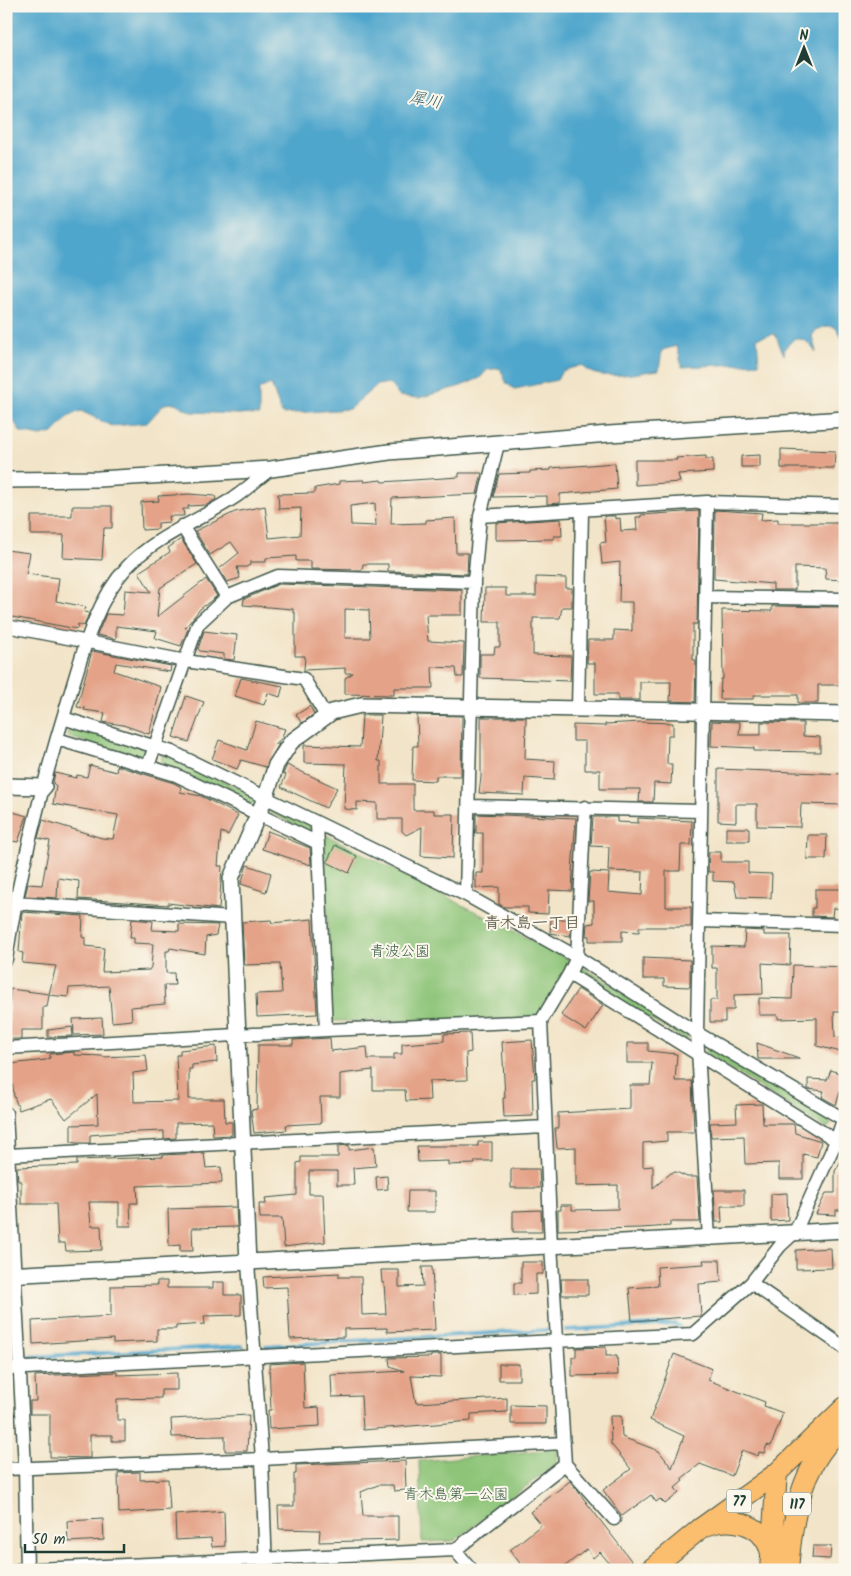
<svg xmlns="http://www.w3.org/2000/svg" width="851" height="1576" viewBox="0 0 851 1576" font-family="Kalam,'Klee One',sans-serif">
<rect width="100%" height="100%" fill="#fbf7ec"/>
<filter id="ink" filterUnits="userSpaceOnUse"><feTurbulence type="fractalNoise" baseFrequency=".02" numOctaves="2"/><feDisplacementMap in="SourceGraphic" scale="10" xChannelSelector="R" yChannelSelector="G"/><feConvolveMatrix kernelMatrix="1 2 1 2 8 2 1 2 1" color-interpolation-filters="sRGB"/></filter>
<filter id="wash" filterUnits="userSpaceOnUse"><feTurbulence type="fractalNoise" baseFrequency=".0096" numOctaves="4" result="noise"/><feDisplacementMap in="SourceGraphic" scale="20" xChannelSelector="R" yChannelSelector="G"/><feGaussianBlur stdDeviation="1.12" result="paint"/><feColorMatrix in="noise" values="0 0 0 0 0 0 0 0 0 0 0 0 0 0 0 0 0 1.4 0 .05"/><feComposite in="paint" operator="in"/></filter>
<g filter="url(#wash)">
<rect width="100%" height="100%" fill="#f2e4c8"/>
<path fill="#8dc478" stroke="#568056" d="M72 727 147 748 149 757 143 760 69 737 67 733Z
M162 755H167L256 796V802L253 805 247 804 161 763Z
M267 808H277L311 826 310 832 266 811Z
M324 834 570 960 537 1021H331Z
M584 968 688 1031V1038L685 1040 578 977 580 970Z
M712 1045 826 1115 831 1124 830 1126 825 1128 706 1054V1047Z
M558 1449 557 1463 454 1541 422 1542 419 1461Z"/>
<path fill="#50a6cc" stroke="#387280" d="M6 6H845V342L835 327 827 326 816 330 812 336 816 352 806 341 795 338 785 348 784 355 775 334 757 338 759 363 682 367 677 346 662 350 659 370C639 372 594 384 582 365L562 371 557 380 515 389 507 384 500 368 487 370 480 378 461 386 419 398 399 396 389 383 377 385 349 409 282 414 271 384 259 389V415L191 412 175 403 164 404 147 423 112 426 81 411 70 415 53 433 41 436 21 432 6 410Z"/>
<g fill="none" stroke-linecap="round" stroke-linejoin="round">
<path stroke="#50a6cc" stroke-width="4" d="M566 1330 675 1324 680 1327
M266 1346 547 1330
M28 1357 242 1346
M6 1358H9"/>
</g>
<g id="blocks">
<path fill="#e4a388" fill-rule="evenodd" d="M781 449 835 451 834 468H781Z
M760 455V467H741V456Z
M706 456V459H713V472L678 474 680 482 635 485V460H677L676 458Z
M615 463 617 489 560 494V503L547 504V496L493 497 499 474 530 473V471L551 470V468Z
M459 473H482L477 494 392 498 391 524 426 523V520L455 518 456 553H468L467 574 388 571V564H363L362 570 311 569V561H296V556L266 558V562H250V565L246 567H237L240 578 227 582 219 569 239 553 231 542 210 555 195 531 235 512 265 506 269 538 300 535 301 508 279 509 278 494 315 493V488L339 484V481L364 480V482L381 480 382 482 459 477ZM375 503 376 526 351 525 350 506Z
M189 494 215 496 216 499 207 505 188 506V509H183L184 516H169L170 522 158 523V529L142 530 141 502 159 501 158 496Z
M72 506H112V528H104L102 560 63 558 64 535H31V516H72Z
M715 510 762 513 761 520 778 519V523H845V580L826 579 825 568 795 567V590H773V584L714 579Z
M699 511 697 624H693V660H696L695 702 670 701 671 682H640V700H618V694H595V663H587L588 640H614V630L632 631V602H619L620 562 602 564 600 543 606 542 604 516H615V519L620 518 621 531 637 530 636 517H641V515Z
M561 519 562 536H554V539L496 540V523Z
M181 539 197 564 160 588 157 617 206 579 217 596 200 609 185 628 188 629 181 646 155 638 157 631 116 626V639L97 635 106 614 123 615 125 590 151 592 139 572 170 552 168 548Z
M6 550 30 553 26 574 59 578 56 601 86 607 84 612 89 613 84 626 78 624 77 629 7 616 10 602H6Z
M536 577 566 578V588H572V607H562L560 618H533V655L571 656 570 681 480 678V654H494L495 647H500V622H484L485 588H506V596H536Z
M279 584 462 590V615H426L428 641 464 643 463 677H457L456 668 432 667 433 688H394V695L345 694V678L353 673H345V668L304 670 305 656H295V613H293V609L243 605 244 599ZM345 609 369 610 370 638H345Z
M772 606 845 607 844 675H840V685H818V703H798V695H754L753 699H720L721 679H723L722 610 772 611Z
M204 631 237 635 234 660 224 659V654L200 651 198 649Z
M92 651 171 666 170 672 116 663 114 671 161 687 149 734 123 725 103 722 105 713 84 710 85 708 77 707Z
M241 678 283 686 280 697 268 693 264 705 235 696Z
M186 696 204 702 189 742 173 737Z
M310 706 314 714 302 723 296 715Z
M362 715H381L378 761H381V784H413V810H434V814H454L453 858 421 856 422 827 406 835 402 831V819H377V803L357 802V810L344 809 346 764 304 763V745L360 747Z
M417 715 462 716 461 776H436V781L412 780 413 746H418Z
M481 717H526L525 759 555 761 554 780 525 778 524 795 479 793 481 777Z
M256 721 285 729 281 739 275 744H279L266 767 241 760 237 769 212 759 219 740 247 750Z
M712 721 740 722 739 735H761V722L803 723V736L820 737V752L754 751V748L711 746Z
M641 722 673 723V735H668L667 764H672L671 784 654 783 653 802H639L640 789H600V770H585V741H573V725L605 726V724Z
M90 765 116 772 117 766 174 783 181 787 180 792 201 796 238 815 228 835 221 832 218 866H222L219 909 168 903V905L154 904 78 899 79 881 58 878 57 898 25 896 28 884 42 885 50 841 38 838 43 820 102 838 113 839 118 815 53 804 56 786 53 783 55 773 76 778 77 775 87 777Z
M287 765 337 788 326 808 281 787 286 775 283 774Z
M718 769 845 774V805L801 804 800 827 757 826V804H736V822L718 821Z
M6 810 27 816 18 842 6 840Z
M476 814 576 818 572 871H573L572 891 549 890 548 914 528 913V907H504L499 904V887L476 888V873H483V833H476Z
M593 817H617V822L638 823V818L692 821 691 845H681L680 871H666V907H691V927H639V932L622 931V941H589V936H586L587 924 594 923V901H588L590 872 609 873 608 892 642 895 643 872 608 871 609 847 591 846Z
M726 828H749V841H726Z
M268 831 310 848 311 865 262 849Z
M808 835H827L826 859H807Z
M335 845 357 856 349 873 327 862Z
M709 852H721V862H748V873L772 874 771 898 737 897 734 882 713 881V872H708Z
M247 865 271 873 266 892 241 884Z
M815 889H845V909L833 908 832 917 812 916V908H815Z
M22 912 83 916 82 937 85 938V946L104 948 102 972 149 970 151 967 153 944 134 943V938H130L132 919 153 921 152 930 179 931V924L218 925 216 935 206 937 205 954 170 948 169 951H166V973H174L175 985H164L165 1004 131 1007 132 1020 112 1022 109 986 69 988 68 997 49 995 47 1007H43V1030H21V1039H8L10 989 49 994 56 966 22 963 23 953 19 952Z
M312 919 317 1014 257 1017 256 994 282 993 280 964 244 965 242 922 271 920 272 923Z
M551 919H571L570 936 550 933Z
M745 930 764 931V935H791L790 965 762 963 763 994 734 995V1010H725V1022H710V1000H717V968H712V946L744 947Z
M643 958 690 960V987L664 986V979H643Z
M793 965 845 967V1012H834L835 1037 845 1039V1053L817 1046V1018L778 1019V1015H759V998L792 999Z
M578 989 603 1005 586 1031 561 1015Z
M102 1018 103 1034 74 1035 73 1019Z
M72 1027 73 1036 48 1037V1030Z
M470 1033 471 1052 466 1053 467 1080 429 1081 430 1100 406 1101 405 1090H373V1070L340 1074V1097H320L321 1123 286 1125 287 1130 254 1133 251 1110 257 1109 258 1045H293V1040L330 1038 331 1051 367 1047 368 1059H394V1054H402V1044L444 1041V1034Z
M532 1040 535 1079H532L533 1116 504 1117 503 1098H505L502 1042Z
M627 1043H648V1051L677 1054 675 1081H692L694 1132H667V1141L643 1143V1167L653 1166V1188L671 1173 676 1172 687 1177H697L700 1222H670V1226L641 1228 558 1230V1210H561V1205H572V1210L618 1209V1185L576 1186V1147L557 1148 555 1128H558V1113L630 1109V1085H650L652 1063H627Z
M757 1043 799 1058V1059H758Z
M216 1046 217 1062 192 1065V1069H189V1099H224L225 1122H232V1135L213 1136 212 1122 176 1123V1138L164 1139V1131L114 1133 90 1135V1143H76L71 1142V1125L98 1124 97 1094 66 1119 51 1099 19 1110 14 1096 10 1064 46 1060 50 1058V1054L74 1052V1055L103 1056V1057L146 1055 148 1071 133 1073 134 1102 178 1101 176 1055H180V1050Z
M831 1070 845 1075 836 1105 822 1097 824 1091 808 1089V1079L827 1080Z
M762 1104 763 1124H794L795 1133 821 1141 817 1157 803 1154V1179H779V1163L745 1164 744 1136 711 1137 710 1123 737 1122 736 1105Z
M478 1142H492V1161H475V1164L448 1165V1161L418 1162 417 1146H478Z
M349 1145V1150L374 1147 376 1166 353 1168 354 1185H337V1171H309V1194H323L325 1242 284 1247 282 1218H260L259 1204H266L265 1198 297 1195V1163L301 1162V1157H338V1146Z
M204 1153 206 1168 221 1167 222 1183 137 1186 138 1203H130L131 1226H119V1202H89L91 1226H101L102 1250 66 1251 65 1243H58L56 1204H21V1181H18L17 1167 77 1165V1160L163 1157V1155Z
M845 1154V1210H836V1215L816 1214 826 1193H835V1171Z
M511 1169H539L540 1188H511Z
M387 1176 388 1189 377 1190 376 1177Z
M714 1190H744V1206H721L722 1222H716Z
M408 1191H435V1212H407Z
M787 1193 788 1220 771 1221V1194Z
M236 1207 237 1227 192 1228 193 1251H180V1245L169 1246 168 1209Z
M541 1210 542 1232H513V1211Z
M831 1248 832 1268 796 1269V1250Z
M703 1260H720L721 1282 699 1284 701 1316 632 1321 629 1288 658 1286 657 1267 704 1264Z
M521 1262H543V1274H536V1294L514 1295V1283H521Z
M422 1267H432L435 1330 387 1332V1328L344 1329V1337L290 1339 287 1287 264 1288 263 1277 339 1273V1277H361L362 1315 386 1314 384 1283H382L381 1270H399V1287L423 1286Z
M561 1279H588V1295H562Z
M157 1281H167V1288H213V1282H224V1295H241V1315L204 1316 205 1324 176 1326V1329H157V1341L113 1343V1339L33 1344 32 1321 111 1316V1286L157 1285Z
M606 1347V1356H617L618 1375 572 1376V1357H576V1348Z
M674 1354 712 1369 708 1380 765 1402 764 1406 783 1413 771 1446 767 1445 764 1453 759 1452 758 1456 742 1450 732 1476 700 1464 681 1479 683 1481 675 1488 679 1493 665 1504 660 1499 656 1502 651 1495 622 1516 603 1490 631 1469 611 1444 610 1416H621L622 1437 659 1451 672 1468 684 1436 650 1420Z
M431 1355H441V1377L411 1376 416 1403 507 1398V1412L471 1414V1421L363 1430 361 1396 332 1397 331 1375 404 1371 390 1366 389 1358 431 1357Z
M303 1362 305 1408 319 1407 320 1426 269 1429 268 1410H271L269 1364Z
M499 1364H519V1380H499Z
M117 1372V1375L177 1373V1390H161V1398L117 1399V1420H125V1441H112V1435H90V1458L50 1457V1414H30V1401H36L35 1376Z
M511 1405 546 1406V1424H511Z
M249 1415 247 1451H225V1436L172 1437 171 1419Z
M405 1461 406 1490 394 1491 393 1485H378L361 1492 363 1516H398V1540L319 1542 320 1530 279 1529 278 1506H294V1474H296V1465Z
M140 1472V1480L168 1479 170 1510 119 1513 118 1473Z
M570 1481 633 1563 624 1570H615L600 1552 593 1558 587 1549 560 1570H525L510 1550 541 1525 530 1512Z
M224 1511 225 1546 212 1547 211 1538 176 1540 175 1515Z
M103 1519 104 1540 68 1542 67 1521Z
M813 1546H831L830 1559 812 1558Z"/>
</g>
</g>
<g filter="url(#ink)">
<use href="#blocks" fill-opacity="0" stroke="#3f564a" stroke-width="1"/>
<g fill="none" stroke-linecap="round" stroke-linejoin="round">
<defs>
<path id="minor" d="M707 502 697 1033 709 1239
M480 516 707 502 845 506
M182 526 227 597
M706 597 845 599
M6 626 186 661 304 679 326 716
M578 708 582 511
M63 718 172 752 466 895 577 957 697 1033 845 1120
M57 739 176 775 318 843
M148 766 198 624 227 597 278 576 474 582
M469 806 701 811
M317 824 326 1030 541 1021
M466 895 474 582 480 516 498 444
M15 903 232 918
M699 921 845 925
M6 959C19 872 42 786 68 701 82 656 94 603 127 567 158 534 202 520 238 495 249 487 260 477 271 469
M569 974 845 1146
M6 1048 326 1030
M6 1113 25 1468 27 1570
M8 1155 545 1127
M248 1263 262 1459 266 1570
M751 1283 845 1348
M6 1369 693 1334 751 1283 780 1246 795 1232 836 1141 845 1114
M565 1464 614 1519
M6 1469 262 1459 564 1443
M455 1550 472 1570
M17 1570 455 1550 565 1464 551 1245 541 1021 569 974 577 957 585 807"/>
<path id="tertiary" d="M6 480 98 479 271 469 389 452 609 434 845 419
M6 786 44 787
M248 1263 231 878 266 796 276 765 291 742 332 712 361 705 845 714
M6 1275 845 1230"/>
<path id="primary" d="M650 1570 701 1528 777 1473"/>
<path id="trunk" d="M701 1528C728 1515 763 1521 771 1553
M770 1570 777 1473 845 1407
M788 1570C792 1520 800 1468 838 1432"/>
</defs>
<use href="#minor" stroke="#3f564a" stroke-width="15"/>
<use href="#tertiary" stroke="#3f564a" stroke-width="18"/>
<use href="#primary" stroke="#3f564a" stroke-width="22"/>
<use href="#trunk" stroke="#3f564a" stroke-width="22"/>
<use href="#minor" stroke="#fff" stroke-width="12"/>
<use href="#tertiary" stroke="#fff" stroke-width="15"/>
<use href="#primary" stroke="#fbbd6e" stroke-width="20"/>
<use href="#trunk" stroke="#fbbd6e" stroke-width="20"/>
</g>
</g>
<g text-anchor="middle" stroke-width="4" stroke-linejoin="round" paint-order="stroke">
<g fill="#fbf7ec" stroke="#61756b" stroke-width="1">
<rect x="726.5" y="1489.5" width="25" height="23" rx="4"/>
<rect x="783" y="1492.5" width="28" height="23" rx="4"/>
</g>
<g font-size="14" font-weight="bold" fill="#1f3d34">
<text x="739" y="1506">77</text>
<text x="797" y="1509">117</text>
</g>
<g font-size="15" fill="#3a5f45" stroke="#fbf7ec">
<text x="400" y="956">青波公園</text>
<text x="456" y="1499">青木島第一公園</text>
</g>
<g font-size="16" font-style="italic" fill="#2e5c62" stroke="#fbf7ec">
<text transform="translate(426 99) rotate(12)" y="6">犀川</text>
</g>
<g font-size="16" font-weight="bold" fill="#646151" stroke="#fbf7ec">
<text x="532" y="928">青木島一丁目</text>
</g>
</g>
<rect width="851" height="1576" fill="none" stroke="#fbf7ec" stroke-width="25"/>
<g transform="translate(804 48)" stroke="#fbf7ec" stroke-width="4" paint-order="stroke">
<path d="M0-4L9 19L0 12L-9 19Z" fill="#1f3d34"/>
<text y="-8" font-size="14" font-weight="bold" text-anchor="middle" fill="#1f3d34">N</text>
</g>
<path d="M25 1544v8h99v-8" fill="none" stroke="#1f3d34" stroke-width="2.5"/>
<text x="32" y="1544" font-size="15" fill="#1f3d34" stroke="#fbf7ec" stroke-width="4" paint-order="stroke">50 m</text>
</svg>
